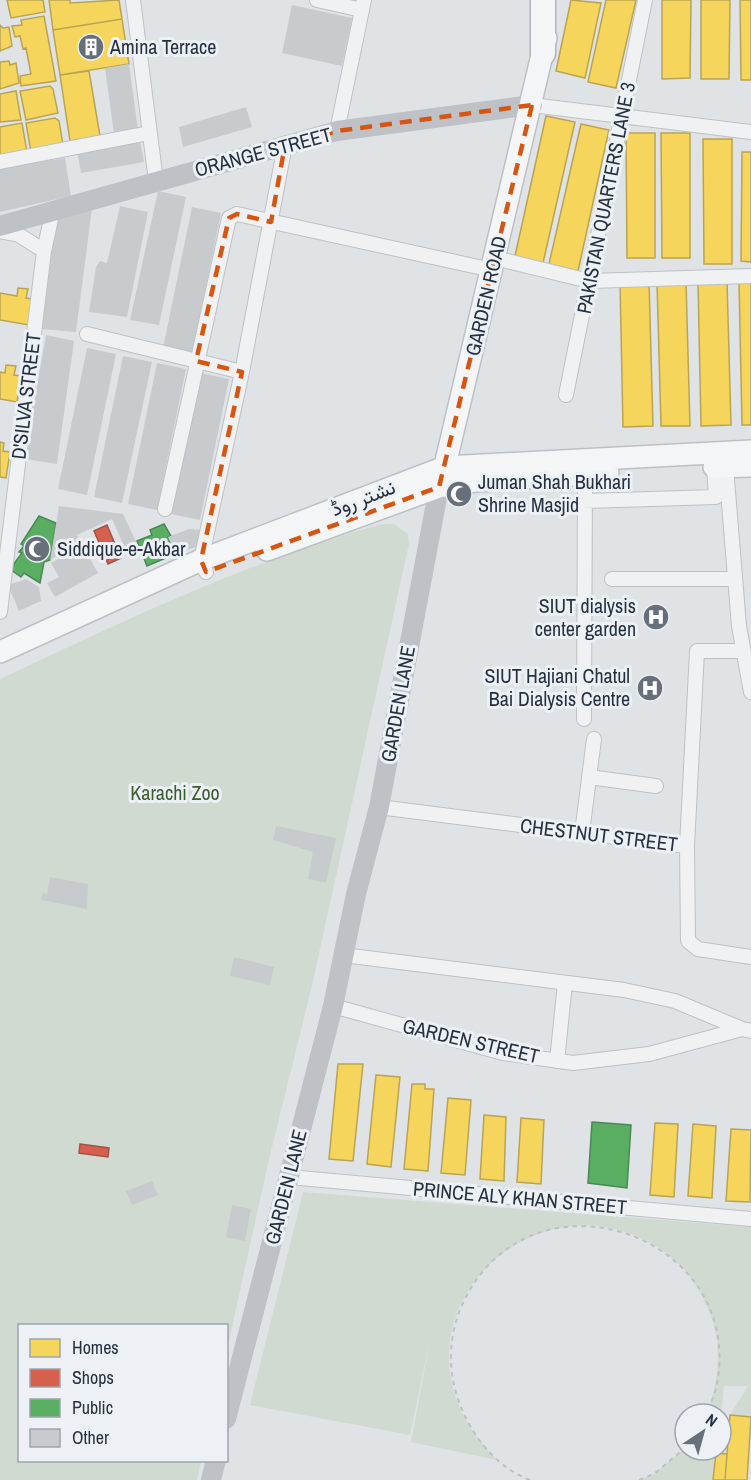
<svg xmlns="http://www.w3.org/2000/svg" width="751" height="1480" viewBox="0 0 751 1480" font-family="'Archivo Narrow',Vazirmatn,sans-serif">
<rect width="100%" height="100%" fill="#e0e3e6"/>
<path fill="#d1dad0" d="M382 524H394L408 534 409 544 311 990 269 1159 227 1350 226 1326H20V1460L201 1461 197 1480H0V679C123 621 251 560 382 524Z
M303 1192 751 1227V1417L730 1415 748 1386H724L721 1414H707C722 1369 723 1334 700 1292 688 1270 670 1254 648 1242 540 1183 410 1293 460 1408 469 1428 482 1444 497 1460L411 1442 430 1339 410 1435 250 1405Z
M685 1448V1450H717L713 1480H639L654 1474Z"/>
<path fill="#f6d55c" stroke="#b8a454" stroke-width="1.5" d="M7 0H43L45 12 11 18Z
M49 0H70V3L119 0 122 19 53 30Z
M571 0 601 3 585 78 556 71Z
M606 0H636L616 88 588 82Z
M662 0H691L690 78 662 79Z
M701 0H730L729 79H701Z
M740 0H751V80H741Z
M44 16 56 81 21 86 20 76 31 74 26 48 23 49 20 36 15 37 12 26 22 25 21 20Z
M122 19 129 64 60 75 53 30Z
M0 25 3 28 9 27 12 46 0 51Z
M9 61 10 65 16 63 19 83 0 89V62Z
M89 71 100 136 70 141 60 75Z
M50 86 53 89 58 113 26 120 20 91Z
M16 91 21 120 0 122V94Z
M546 116 575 122 543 263 515 256Z
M55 118 59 121 63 145 31 152 26 123Z
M22 123 27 152 0 155V127Z
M581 124 609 130 578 271 549 264Z
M626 133H655V258H627Z
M661 133H690V258H662Z
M703 139H732V264H704Z
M742 152H751V262L741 261Z
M727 281 731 425 701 426 698 282Z
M739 281H751V425H742Z
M649 282 653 426 623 427 620 283Z
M657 282H686L690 426H661Z
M18 288 28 289 26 298 33 299 29 325 0 320V293L17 296Z
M6 365 16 366 14 375 21 376 17 402 0 399V372L5 373Z
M0 442 4 443 3 451 10 452 6 478 0 477Z
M338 1064H363L353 1161 329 1159Z
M376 1075 400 1077 391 1167 367 1164Z
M412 1084H425V1089H434L428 1171 404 1169Z
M448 1098 471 1100 465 1175 441 1173Z
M484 1115 506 1117 504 1181 480 1179Z
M521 1118 544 1120 541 1184 517 1182Z
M655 1123 678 1124 674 1197 650 1195Z
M693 1124 716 1126 712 1198 688 1196Z
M731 1129 751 1130 750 1202 726 1201Z
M730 1415 751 1417 747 1480H725Z
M716 1453 727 1454 725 1480H713Z"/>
<path fill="#d6604d" stroke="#a15249" stroke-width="1.5" d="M107 525 121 558 108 564 94 531Z
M80 1144 109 1148 108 1157 79 1153Z"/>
<path fill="#5aae61" stroke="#4a8857" stroke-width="1.5" d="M39 516 56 523 50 560 44 562 40 583 24 573 21 577 10 569 22 553 19 552 24 546 21 544Z
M164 524 171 536 168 537 175 554 147 566 137 541 152 535 150 530Z
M592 1122 631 1125 627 1188 588 1183Z"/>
<path fill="#c8cbce" d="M292 5 352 18 342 66 282 53Z
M129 64 138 130 114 134 105 68Z
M246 107 252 127 183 147 179 127Z
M140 141 144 162 81 173 77 151Z
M65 158 71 196 0 212V168Z
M158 191 186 197 159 325 130 320Z
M120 206 148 212 127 317 89 312 96 267 100 261 107 263Z
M192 207 221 213 192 354 163 348Z
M92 208 76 332 41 329 57 217Z
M46 335 74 341 57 464 24 459Z
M87 348 116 354 87 495 58 489Z
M123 356 152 362 122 503 94 497Z
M157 363 186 369 157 510 128 504Z
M200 373 229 379 200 520 171 514Z
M59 506 123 514 140 550 128 555 112 519 77 535 81 542 50 560Z
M189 529 202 530 199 546 175 554 168 537Z
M83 546 98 573 55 597 47 583 59 577 51 563Z
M26 579 39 587 41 601 19 611 8 585Z
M276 826 336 838 326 883 308 879 313 852 273 840Z
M50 877 88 884 87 909 41 900 43 893 47 894Z
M234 957 274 967 270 985 230 976Z
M152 1181 158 1195 132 1205 126 1191Z
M232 1205 251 1209 245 1241 226 1237Z"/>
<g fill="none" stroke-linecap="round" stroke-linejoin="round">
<defs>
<path id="street" d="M133 0 156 181
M317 0 362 10
M532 105 751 132
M337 131 364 0
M0 162 149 133
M0 231 19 235 44 251
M495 258 589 281 751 276
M87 334 242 372
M566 395 645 0
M726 467 739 626 751 692
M585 501 716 497 714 467
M165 509 229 218 237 214 492 270
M206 572 201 560 242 372 285 145
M612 579H735
M0 612 44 251 53 210
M584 719 585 474
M589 777 656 786
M379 807 687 846 697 651H743
M582 833 594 739
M687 846 688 941 698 949 751 957
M343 955 624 990 675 1001 742 1029
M333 1006 503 1053 573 1063 649 1054 742 1029 751 1031
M557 1061 565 983
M289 1177 751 1219"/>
<path id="primary" d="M714 467 751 466
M442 478 546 38
M267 550 439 487 476 481 608 473
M0 652 201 560 445 467 751 451"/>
<path id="highway" d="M543 53V0"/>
</defs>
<use href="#street" stroke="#bec1c4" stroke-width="16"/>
<use href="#primary" stroke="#bcc0c4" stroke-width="24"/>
<use href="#highway" stroke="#b2b6bb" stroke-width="27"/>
<path stroke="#bec1c4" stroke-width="2" stroke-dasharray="4.5 4.5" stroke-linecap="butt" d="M530 1480C492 1466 465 1427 455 1389 447 1358 451 1325 466 1297 536 1162 745 1236 717 1384 715 1394 710 1404 707 1414
M639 1480 654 1474 685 1448"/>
<use href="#street" stroke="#f0f1f2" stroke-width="14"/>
<path stroke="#bec1c6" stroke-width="20" d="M0 226 337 131 532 105
M226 1419 333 1006 356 894 379 807 439 487
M211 1480 216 1460"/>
<use href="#primary" stroke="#f4f5f6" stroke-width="21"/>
<use href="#highway" stroke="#f4f5f6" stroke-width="24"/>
</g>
<path fill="none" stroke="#d55511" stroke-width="4.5" stroke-dasharray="12 8" stroke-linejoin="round" d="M532 105 439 487 206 572 201 560 242 372 196 361 229 218 237 214 271 222 285 145 337 131Z"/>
<defs>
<symbol id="building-disc" viewBox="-11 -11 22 22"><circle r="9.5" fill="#676f7a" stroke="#edf1f6"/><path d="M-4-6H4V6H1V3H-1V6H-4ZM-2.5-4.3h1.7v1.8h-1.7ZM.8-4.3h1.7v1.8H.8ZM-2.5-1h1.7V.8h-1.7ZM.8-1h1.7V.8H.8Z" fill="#fff"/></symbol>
<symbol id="mosque-disc" viewBox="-11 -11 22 22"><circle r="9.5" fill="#676f7a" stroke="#edf1f6"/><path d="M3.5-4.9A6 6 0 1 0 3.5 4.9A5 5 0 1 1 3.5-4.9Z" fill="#fff"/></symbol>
<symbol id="hospital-disc" viewBox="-11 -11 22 22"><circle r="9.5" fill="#676f7a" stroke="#edf1f6"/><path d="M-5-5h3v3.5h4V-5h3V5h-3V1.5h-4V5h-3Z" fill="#fff"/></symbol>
</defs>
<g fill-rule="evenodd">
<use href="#building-disc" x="76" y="32" width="30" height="30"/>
<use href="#mosque-disc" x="444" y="479" width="30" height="30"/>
<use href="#mosque-disc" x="22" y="534" width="30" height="30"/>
<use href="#hospital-disc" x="641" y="602" width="30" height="30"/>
<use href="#hospital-disc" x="635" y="673" width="30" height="30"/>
</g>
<g text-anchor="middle" stroke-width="6" stroke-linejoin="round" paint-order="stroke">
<g font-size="20" fill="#263140" stroke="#edf1f6" text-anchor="start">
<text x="110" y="54">Amina Terrace</text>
<text x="478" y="489">Juman Shah Bukhari<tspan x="478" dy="23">Shrine Masjid</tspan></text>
<text x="57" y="556">Siddique-e-Akbar</text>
<text x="636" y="613" text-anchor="end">SIUT dialysis<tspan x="636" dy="23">center garden</tspan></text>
<text x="630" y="683" text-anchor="end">SIUT Hajiani Chatul<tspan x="630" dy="23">Bai Dialysis Centre</tspan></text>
</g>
<g font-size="20" fill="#263140" stroke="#edf1f6">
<text transform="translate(263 152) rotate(-15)" y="7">ORANGE STREET</text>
<text transform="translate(606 198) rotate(-79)" y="7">PAKISTAN QUARTERS LANE 3</text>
<text transform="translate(486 296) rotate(-77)" y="7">GARDEN ROAD</text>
<text transform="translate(26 396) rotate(-83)" y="7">D'SILVA STREET</text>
<text transform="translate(363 498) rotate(-21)" y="7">نشتر روڈ</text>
<text transform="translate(398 704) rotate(-80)" y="7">GARDEN LANE</text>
<text transform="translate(599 835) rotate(7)" y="7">CHESTNUT STREET</text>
<text transform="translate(471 1041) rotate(13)" y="7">GARDEN STREET</text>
<text transform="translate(286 1187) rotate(-76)" y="7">GARDEN LANE</text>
<text transform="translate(520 1198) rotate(5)" y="7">PRINCE ALY KHAN STREET</text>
</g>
<g font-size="20" fill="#3c5d32" stroke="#edf1f6">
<text x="175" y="800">Karachi Zoo</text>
</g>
</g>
<rect x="18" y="1324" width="210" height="138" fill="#edf1f6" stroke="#9da4ad" stroke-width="1.5"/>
<rect x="30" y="1339" width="30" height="18" fill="#f6d55c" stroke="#9da4ad" stroke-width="1.5"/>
<text x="72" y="1354" font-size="18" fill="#263140">Homes</text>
<rect x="30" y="1369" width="30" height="18" fill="#d6604d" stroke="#9da4ad" stroke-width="1.5"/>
<text x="72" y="1384" font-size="18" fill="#263140">Shops</text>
<rect x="30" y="1399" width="30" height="18" fill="#5aae61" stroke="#9da4ad" stroke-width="1.5"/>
<text x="72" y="1414" font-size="18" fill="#263140">Public</text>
<rect x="30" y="1429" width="30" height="18" fill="#c8cbce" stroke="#9da4ad" stroke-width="1.5"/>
<text x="72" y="1444" font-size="18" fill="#263140">Other</text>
<g transform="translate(703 1432) rotate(36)"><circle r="28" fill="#edf1f6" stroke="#9da4ad" stroke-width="1.5"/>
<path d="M0-4.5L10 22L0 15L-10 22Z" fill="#676f7a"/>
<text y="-9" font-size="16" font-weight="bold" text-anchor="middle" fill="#263140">N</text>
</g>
</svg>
